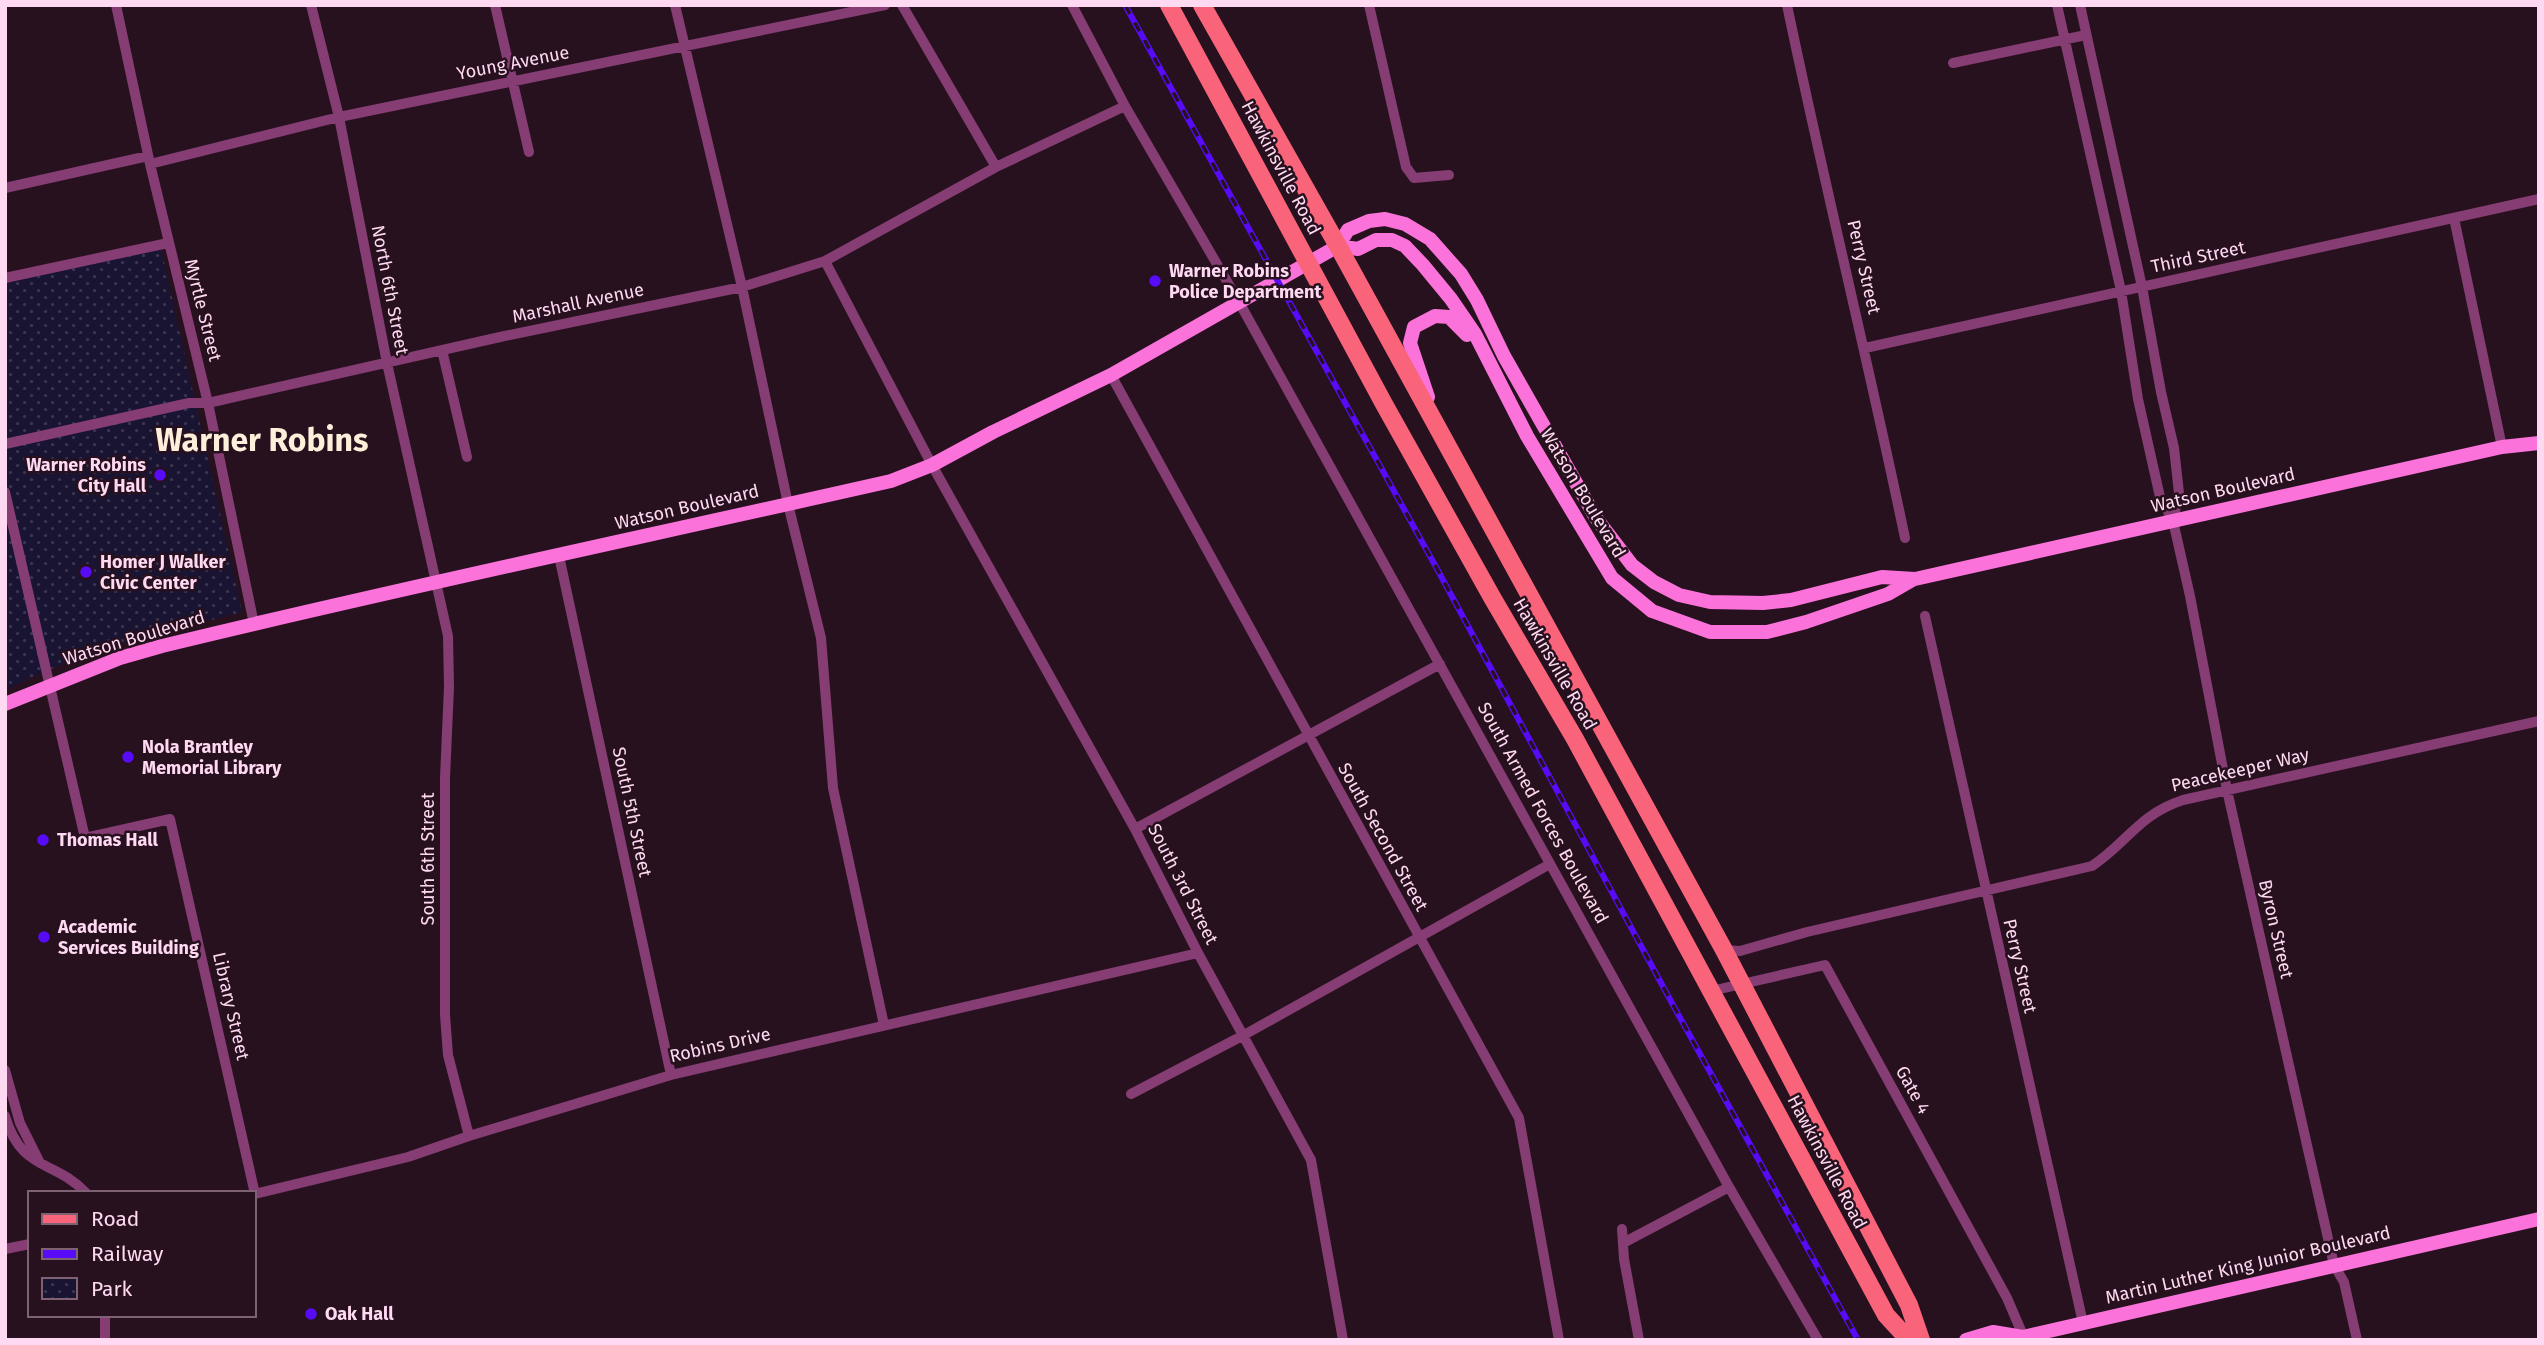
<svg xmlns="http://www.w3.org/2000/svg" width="2544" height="1345" viewBox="0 0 2544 1345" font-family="'Fira Sans',sans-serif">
<defs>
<pattern id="park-dots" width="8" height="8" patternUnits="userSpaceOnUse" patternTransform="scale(1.75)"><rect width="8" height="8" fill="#191432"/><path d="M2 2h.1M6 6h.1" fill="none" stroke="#3c3650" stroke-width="1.8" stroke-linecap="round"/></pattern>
</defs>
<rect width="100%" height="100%" fill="#28111f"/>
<path fill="url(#park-dots)" d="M160 244 242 612C163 633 78 651 5 691V280Z"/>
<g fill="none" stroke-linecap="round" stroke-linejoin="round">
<path stroke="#853d73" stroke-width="10" d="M116 5 150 164 208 403 254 624
M311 5 339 117 387 363 448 636 449 687 445 778V1015L448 1055 469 1136
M495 5 529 152
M675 5 742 287 788 504 821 638 833 788 884 1025
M902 5 996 167
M1072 5 1125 106 1239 302 1729 1187 1818 1340
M1369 5 1406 167 1414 178 1449 175
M1787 5C1824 183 1868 360 1905 538
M2057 5 2121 291 2138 399 2160 497 2173 521 2190 596 2227 790 2334 1265 2344 1282 2357 1340
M2080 5 2142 287 2161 392 2174 448 2179 493 2173 521
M1953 63 2086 35
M150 164 339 117 885 5
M5 188 148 156
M2454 218 2502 447
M825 261 932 465 1135 829 1198 953 1311 1160 1343 1340
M5 278 168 243
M1865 348 2539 199
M442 350 467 457
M1111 375 1519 1118 1559 1340
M5 444 189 403H208L500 337 742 287 825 261 996 167 1125 106
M5 492 85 838 170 819 255 1194 408 1157 469 1136 671 1075 1198 953
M559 556 671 1075
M1925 616 2083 1323
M1135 829 1440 664
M1724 950 1740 951 1807 932 2092 866C2128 842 2138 815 2183 800L2539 721
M1711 991 1825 965 2007 1298 2025 1340
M5 1070 20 1123 40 1163
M1131 1094 1244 1035 1550 864
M5 1116C22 1173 53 1158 86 1193
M1622 1229 1624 1259 1639 1340
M1625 1242 1729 1187
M5 1249 30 1244
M105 1340V1315"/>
<path stroke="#fb73da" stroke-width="14" d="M1338 246 1358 249 1376 240H1392L1405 246 1423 265 1451 299 1475 334 1527 436 1612 578 1652 611 1710 632H1767L1806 622 1888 594 1914 579
M1428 397 1410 343 1414 327 1435 316 1449 317 1467 335
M5 704 120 658 162 646C404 587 648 536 891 481L932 465 993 432 1111 375 1338 246 1348 230 1369 221 1385 219 1405 224 1430 239 1461 274 1477 300 1504 356 1596 518 1632 565 1654 582 1679 595 1710 602 1763 603 1791 600 1882 577 1915 579 2502 447 2539 443
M1966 1340 1993 1332 2023 1337 2539 1219"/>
<path stroke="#fa647b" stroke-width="18" d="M1169 5 1384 404 1493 599 1575 739 1886 1315 1909 1340
M1202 5 1338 246 1724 950 1909 1305 1921 1340"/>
<defs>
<path id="rail" d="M1125 5 1436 567 1673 1005 1858 1340"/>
</defs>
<use href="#rail" stroke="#570bf7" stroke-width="6"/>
<use href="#rail" stroke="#28111f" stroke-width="3.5" stroke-dasharray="10" stroke-linecap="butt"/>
</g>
<g fill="#570bf7" stroke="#28111f" stroke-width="2.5">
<circle cx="1155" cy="281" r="7"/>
<circle cx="160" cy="475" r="7"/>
<circle cx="86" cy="572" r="7"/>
<circle cx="128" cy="757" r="7"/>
<circle cx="43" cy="840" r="7"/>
<circle cx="44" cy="937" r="7"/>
<circle cx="311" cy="1314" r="7"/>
</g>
<g text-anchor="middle" stroke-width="5" stroke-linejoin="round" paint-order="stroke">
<g font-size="18" fill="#fed9f1" stroke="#28111f">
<text transform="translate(513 63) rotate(-11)" y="6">Young Avenue</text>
<text transform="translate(1281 168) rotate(62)" y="6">Hawkinsville Road</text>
<text transform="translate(2198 257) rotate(-12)" y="6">Third Street</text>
<text transform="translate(1864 267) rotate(77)" y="6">Perry Street</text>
<text transform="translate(390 290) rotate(79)" y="6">North 6th Street</text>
<text transform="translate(578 303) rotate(-12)" y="6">Marshall Avenue</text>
<text transform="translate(203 310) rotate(76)" y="6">Myrtle Street</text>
<text transform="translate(2223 490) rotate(-13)" y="6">Watson Boulevard</text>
<text transform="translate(1583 493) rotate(59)" y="6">Watson Boulevard</text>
<text transform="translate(687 507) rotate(-13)" y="6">Watson Boulevard</text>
<text transform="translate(134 638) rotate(-17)" y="6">Watson Boulevard</text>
<text transform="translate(1555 664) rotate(60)" y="6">Hawkinsville Road</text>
<text transform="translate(2240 770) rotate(-13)" y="6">Peacekeeper Way</text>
<text transform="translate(632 812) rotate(78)" y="6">South 5th Street</text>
<text transform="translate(1543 813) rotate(61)" y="6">South Armed Forces Boulevard</text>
<text transform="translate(1383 837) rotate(61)" y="6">South Second Street</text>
<text transform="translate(428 859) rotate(-90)" y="6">South 6th Street</text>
<text transform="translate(1183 884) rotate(63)" y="6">South 3rd Street</text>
<text transform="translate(2276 929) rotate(77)" y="6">Byron Street</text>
<text transform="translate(2020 966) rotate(77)" y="6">Perry Street</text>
<text transform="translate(231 1006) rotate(77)" y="6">Library Street</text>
<text transform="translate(720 1045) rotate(-13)" y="6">Robins Drive</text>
<text transform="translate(1913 1090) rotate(61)" y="6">Gate 4</text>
<text transform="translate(1827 1162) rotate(62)" y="6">Hawkinsville Road</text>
<text transform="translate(2248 1265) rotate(-13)" y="6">Martin Luther King Junior Boulevard</text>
</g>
<g font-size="18" font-weight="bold" fill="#fed9f1" stroke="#28111f" text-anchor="start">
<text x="1169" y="277">Warner Robins<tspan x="1169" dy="21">Police Department</tspan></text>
<text x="146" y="471" text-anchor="end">Warner Robins<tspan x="146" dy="21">City Hall</tspan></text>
<text x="100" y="568">Homer J Walker<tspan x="100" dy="21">Civic Center</tspan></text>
<text x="142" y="753">Nola Brantley<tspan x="142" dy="21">Memorial Library</tspan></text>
<text x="57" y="846">Thomas Hall</text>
<text x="58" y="933">Academic<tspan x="58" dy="21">Services Building</tspan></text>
<text x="325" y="1320">Oak Hall</text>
</g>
<g font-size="32" font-weight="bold" fill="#feefdb" stroke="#28111f">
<text x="262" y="451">Warner Robins</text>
</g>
</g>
<rect width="2544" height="1345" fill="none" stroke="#fed9f1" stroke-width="14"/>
<rect x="28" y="1191" width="228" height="126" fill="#28111f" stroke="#7e6173" stroke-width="2"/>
<rect x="42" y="1214" width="35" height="10" fill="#fa647b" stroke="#7e6173" stroke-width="2"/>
<text x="91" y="1226" font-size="21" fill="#fed9f1">Road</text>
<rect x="42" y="1249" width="35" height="10" fill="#570bf7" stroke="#7e6173" stroke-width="2"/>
<text x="91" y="1261" font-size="21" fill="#fed9f1">Railway</text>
<rect x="42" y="1278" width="35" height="21" fill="url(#park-dots)" stroke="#7e6173" stroke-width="2"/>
<text x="91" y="1296" font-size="21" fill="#fed9f1">Park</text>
</svg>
